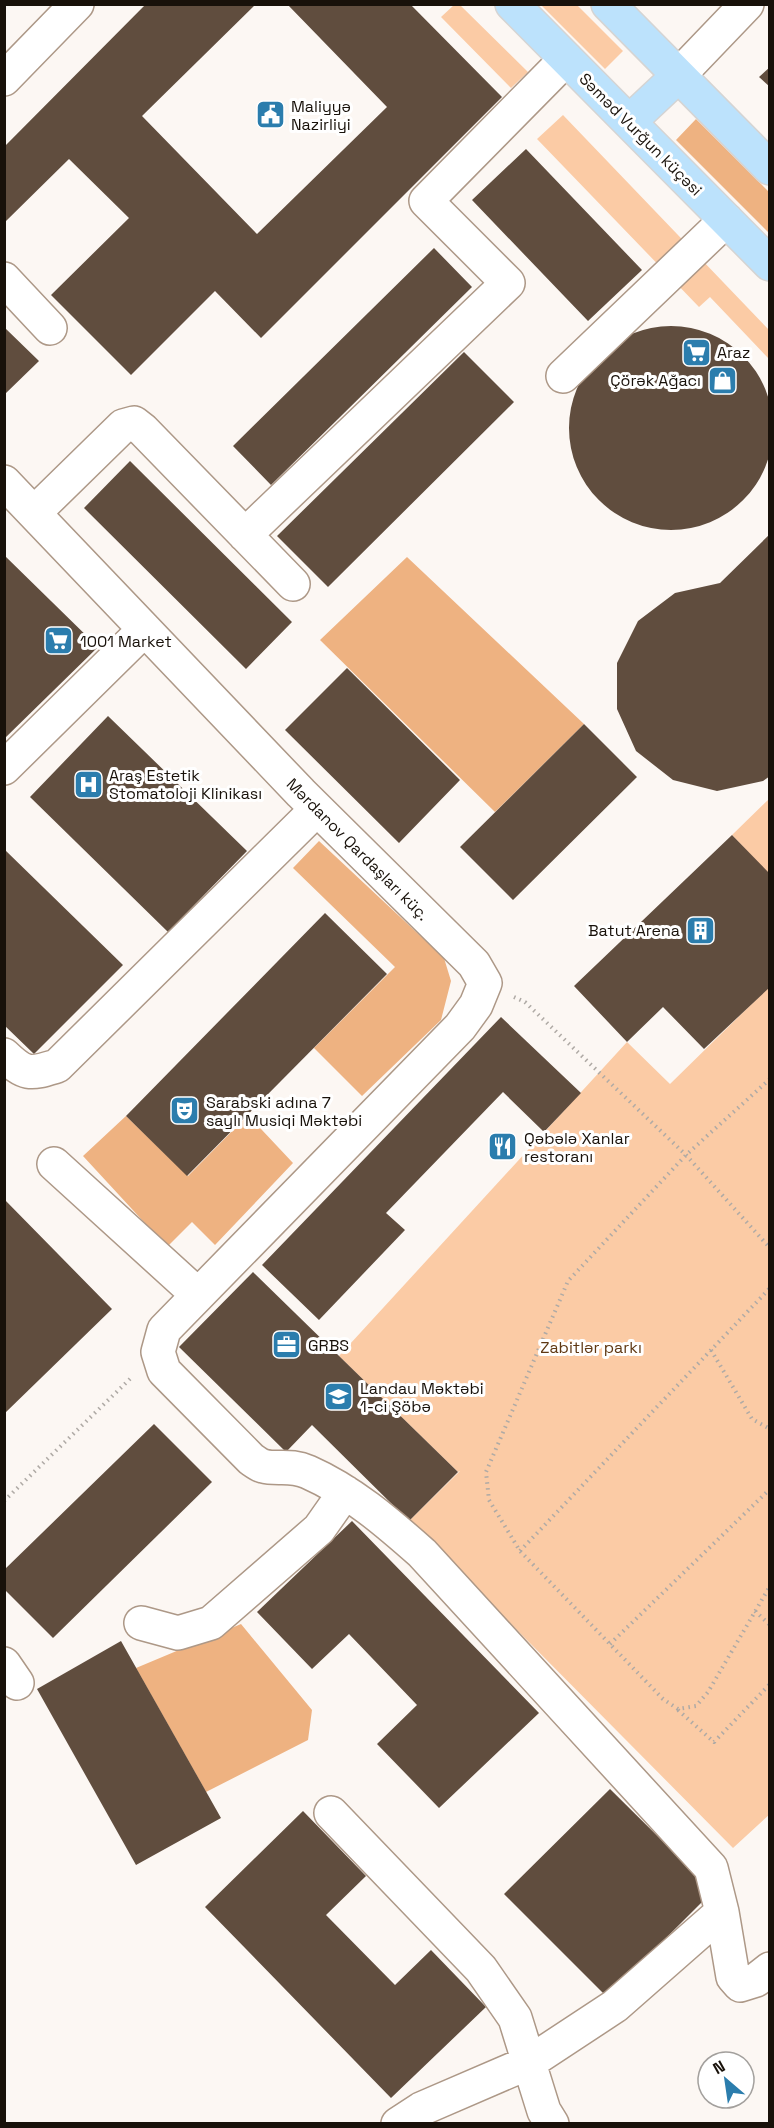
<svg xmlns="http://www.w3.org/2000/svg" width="774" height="2128" viewBox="0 0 774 2128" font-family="'Space Grotesk',sans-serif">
<rect width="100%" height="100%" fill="#fcf7f3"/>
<path fill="#fbcba5" d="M454 5H460L528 72 511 88 441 17Z
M541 5H577L623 51 605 69Z
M563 115 769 330V359L710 297 699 307 537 139Z
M769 799V874L732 835Z
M769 987 770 1814 733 1848 409 1521 460 1471 458 1472 339 1356 627 1042 670 1084Z"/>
<path fill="#eeb281" d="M696 119 769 192V233L676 140Z
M407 557 584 724 495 812 320 640Z
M319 841 444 958 451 981 441 1020 362 1096 314 1048 395 967 293 868Z
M248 1115 293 1163 215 1245 192 1222 167 1247 83 1156 126 1116 188 1176Z
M241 1624 312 1710 308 1740 206 1792 136 1668Z"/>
<path fill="#604d3e" d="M146 4H256L142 116 257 234 387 107 287 4H410L502 97 261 338 215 291 131 375 51 295 129 218 69 159 4 223V147Z
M770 67V87L759 77Z
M526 149 642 270 588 321 472 200Z
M434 248 472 287 271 485 233 446Z
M569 428a102 102 0 1 1 204 0a102 102 0 1 1-204 0Z
M4 327 39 361 4 395Z
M464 352 514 402 328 587 277 536Z
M130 461 292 622 246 669 84 508Z
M770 534V776L763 781 717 791 673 780 636 751 617 709V663L638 621 675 593 720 583Z
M4 555 98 647 4 739Z
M347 668 460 780 399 843 285 730Z
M108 716 247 851 168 932 30 797Z
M584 724 637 777 513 900 460 847Z
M732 835 770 874V987L704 1049 663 1007 627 1042 574 986Z
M4 849 123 965 34 1054 4 1025Z
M325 913 387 974 187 1176 126 1116Z
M501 1017 581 1093 544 1132 503 1092 386 1213 405 1230 319 1320 262 1265Z
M4 1199 112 1309 4 1414Z
M253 1272 458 1472 409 1521 312 1425 286 1452 179 1347Z
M154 1424 212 1482 53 1638 4 1589V1570Z
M352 1521 539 1713 439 1808 377 1744 417 1705 349 1634 312 1669 257 1612Z
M121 1641 221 1818 136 1865 37 1689Z
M610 1789 713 1891 607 1997 504 1894Z
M303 1811 366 1876 326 1915 395 1985 431 1950 486 2007 391 2098 205 1907Z"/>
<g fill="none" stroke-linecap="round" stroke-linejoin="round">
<defs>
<path id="minor" d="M678 76 747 4
M4 79 77 4
M4 279 50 328
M563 376 726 220
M4 482 301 793 474 964 485 983 476 1005 460 1027 164 1330 158 1352 164 1371 251 1459C254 1461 259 1465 263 1466 277 1470 290 1464 308 1472 351 1491 387 1522 422 1553L711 1868 722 1912 733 1977 740 1985 756 1980 770 1969
M34 513 123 426 134 423 143 430 293 584
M245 535 508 283 426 201 566 59
M4 768 144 630
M4 1055C26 1076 30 1074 57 1066L317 809
M54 1164 198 1295
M141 1623 178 1633 211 1623 319 1529 345 1492
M4 1664 17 1683
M331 1813 481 1969 515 2018 544 2111 552 2124
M398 2124 421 2109 530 2062 615 2006 722 1912"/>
<path id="major" d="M512 4 770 264
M608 4 770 168
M629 122 678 76"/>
</defs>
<use href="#minor" stroke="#ad9887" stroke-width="36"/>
<use href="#major" stroke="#d5d4d3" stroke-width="36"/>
<path stroke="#afaaa5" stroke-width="4" stroke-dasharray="1.5 4.5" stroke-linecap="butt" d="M514 997 525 1002 686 1155 770 1248
M770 1079 686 1155 568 1281 486 1472 489 1500 520 1551 663 1699 678 1709 696 1706 708 1692 770 1586
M711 1350 752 1419 770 1429
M4 1501 132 1377
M520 1551 770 1288
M755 1611 770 1625
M610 1644 770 1489
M678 1710 714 1742 770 1684"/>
<use href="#minor" stroke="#fff" stroke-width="33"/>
<use href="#major" stroke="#bce2fc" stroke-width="33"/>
</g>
<defs>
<symbol id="civic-square" viewBox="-11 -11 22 22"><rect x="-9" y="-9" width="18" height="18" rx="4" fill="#2b7dad" stroke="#fff"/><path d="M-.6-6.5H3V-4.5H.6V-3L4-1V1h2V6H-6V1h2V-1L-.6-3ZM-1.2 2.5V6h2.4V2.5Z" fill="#fff"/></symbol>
<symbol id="supermarket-square" viewBox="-11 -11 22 22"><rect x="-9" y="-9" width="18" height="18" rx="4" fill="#2b7dad" stroke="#fff"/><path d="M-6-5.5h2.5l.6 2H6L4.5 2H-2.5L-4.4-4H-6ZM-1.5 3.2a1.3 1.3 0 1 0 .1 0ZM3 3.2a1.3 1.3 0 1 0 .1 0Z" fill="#fff"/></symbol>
<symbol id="shop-square" viewBox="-11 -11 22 22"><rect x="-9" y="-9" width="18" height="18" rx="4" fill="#2b7dad" stroke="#fff"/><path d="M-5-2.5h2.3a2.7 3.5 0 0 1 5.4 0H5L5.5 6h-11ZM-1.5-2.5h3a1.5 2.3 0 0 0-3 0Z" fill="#fff"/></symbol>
<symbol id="hospital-square" viewBox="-11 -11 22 22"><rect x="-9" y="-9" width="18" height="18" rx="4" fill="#2b7dad" stroke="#fff"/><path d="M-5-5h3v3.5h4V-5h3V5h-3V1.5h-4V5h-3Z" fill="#fff"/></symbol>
<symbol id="building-square" viewBox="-11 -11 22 22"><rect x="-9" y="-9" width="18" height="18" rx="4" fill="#2b7dad" stroke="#fff"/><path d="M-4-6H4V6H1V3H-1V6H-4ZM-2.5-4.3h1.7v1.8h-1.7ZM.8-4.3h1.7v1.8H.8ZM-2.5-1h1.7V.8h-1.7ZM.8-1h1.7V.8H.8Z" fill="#fff"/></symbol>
<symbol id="theatre-square" viewBox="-11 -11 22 22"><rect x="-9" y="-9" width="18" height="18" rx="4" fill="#2b7dad" stroke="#fff"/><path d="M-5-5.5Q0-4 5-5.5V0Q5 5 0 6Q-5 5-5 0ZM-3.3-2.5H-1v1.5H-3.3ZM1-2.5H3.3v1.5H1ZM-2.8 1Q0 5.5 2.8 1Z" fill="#fff"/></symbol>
<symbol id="restaurant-square" viewBox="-11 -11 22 22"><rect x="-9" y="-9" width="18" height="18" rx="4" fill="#2b7dad" stroke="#fff"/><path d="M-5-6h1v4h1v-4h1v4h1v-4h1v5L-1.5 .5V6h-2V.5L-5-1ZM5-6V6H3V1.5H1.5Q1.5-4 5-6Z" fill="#fff"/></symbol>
<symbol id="office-square" viewBox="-11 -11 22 22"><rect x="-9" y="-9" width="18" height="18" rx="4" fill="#2b7dad" stroke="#fff"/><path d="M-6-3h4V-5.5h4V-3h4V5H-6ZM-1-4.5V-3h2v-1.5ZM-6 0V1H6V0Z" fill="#fff"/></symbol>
<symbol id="school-square" viewBox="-11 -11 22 22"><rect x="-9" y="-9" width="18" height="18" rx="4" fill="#2b7dad" stroke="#fff"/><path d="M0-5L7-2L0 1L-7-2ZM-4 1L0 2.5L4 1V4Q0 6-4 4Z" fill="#fff"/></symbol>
</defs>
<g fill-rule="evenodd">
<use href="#civic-square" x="254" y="98" width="33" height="33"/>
<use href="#supermarket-square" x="680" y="336" width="33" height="33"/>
<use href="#shop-square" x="706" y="364" width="33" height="33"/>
<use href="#supermarket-square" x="42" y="624" width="33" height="33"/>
<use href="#hospital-square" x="72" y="768" width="33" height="33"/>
<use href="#building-square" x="684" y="914" width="33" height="33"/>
<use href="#theatre-square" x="168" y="1094" width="33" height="33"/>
<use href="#restaurant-square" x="486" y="1130" width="33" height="33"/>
<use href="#office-square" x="270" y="1328" width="33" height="33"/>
<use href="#school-square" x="322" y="1380" width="33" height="33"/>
</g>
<g text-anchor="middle" stroke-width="6" stroke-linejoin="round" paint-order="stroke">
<g font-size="16" fill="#18110a" stroke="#fff" text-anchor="start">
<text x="291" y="112">Maliyyə<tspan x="291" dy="18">Nazirliyi</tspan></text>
<text x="717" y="358">Araz</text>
<text x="701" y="386" text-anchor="end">Çörək Ağacı</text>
<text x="80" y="647">1001 Market</text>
<text x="109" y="781">Araş Estetik<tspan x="109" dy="18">Stomatoloji Klinikası</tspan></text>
<text x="680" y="936" text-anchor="end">Batut Arena</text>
<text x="206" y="1108">Sarabski adına 7<tspan x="206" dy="18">saylı Musiqi Məktəbi</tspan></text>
<text x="524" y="1144">Qəbələ Xanlar<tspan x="524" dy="18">restoranı</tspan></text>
<text x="308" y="1351">GRBS</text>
<text x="360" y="1394">Landau Məktəbi<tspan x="360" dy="18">1-ci Şöbə</tspan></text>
</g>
<g font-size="16" fill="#18110a" stroke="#fff">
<text transform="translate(641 134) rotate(45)" y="6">Səməd Vurğun küçəsi</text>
<text transform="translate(358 849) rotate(45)" y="6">Mərdanov Qardaşları küç.</text>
</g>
<g font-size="16" fill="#5f3813" stroke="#fff">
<text x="591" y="1353">Zabitlər parkı</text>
</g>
</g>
<rect width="774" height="2128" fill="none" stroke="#18110a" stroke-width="12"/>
<g transform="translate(726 2080) rotate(331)"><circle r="28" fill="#ffffff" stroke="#a3a09d" stroke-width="1.5"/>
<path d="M0-4.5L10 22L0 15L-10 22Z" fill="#2b7dad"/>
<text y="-9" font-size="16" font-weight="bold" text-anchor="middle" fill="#18110a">N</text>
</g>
</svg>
